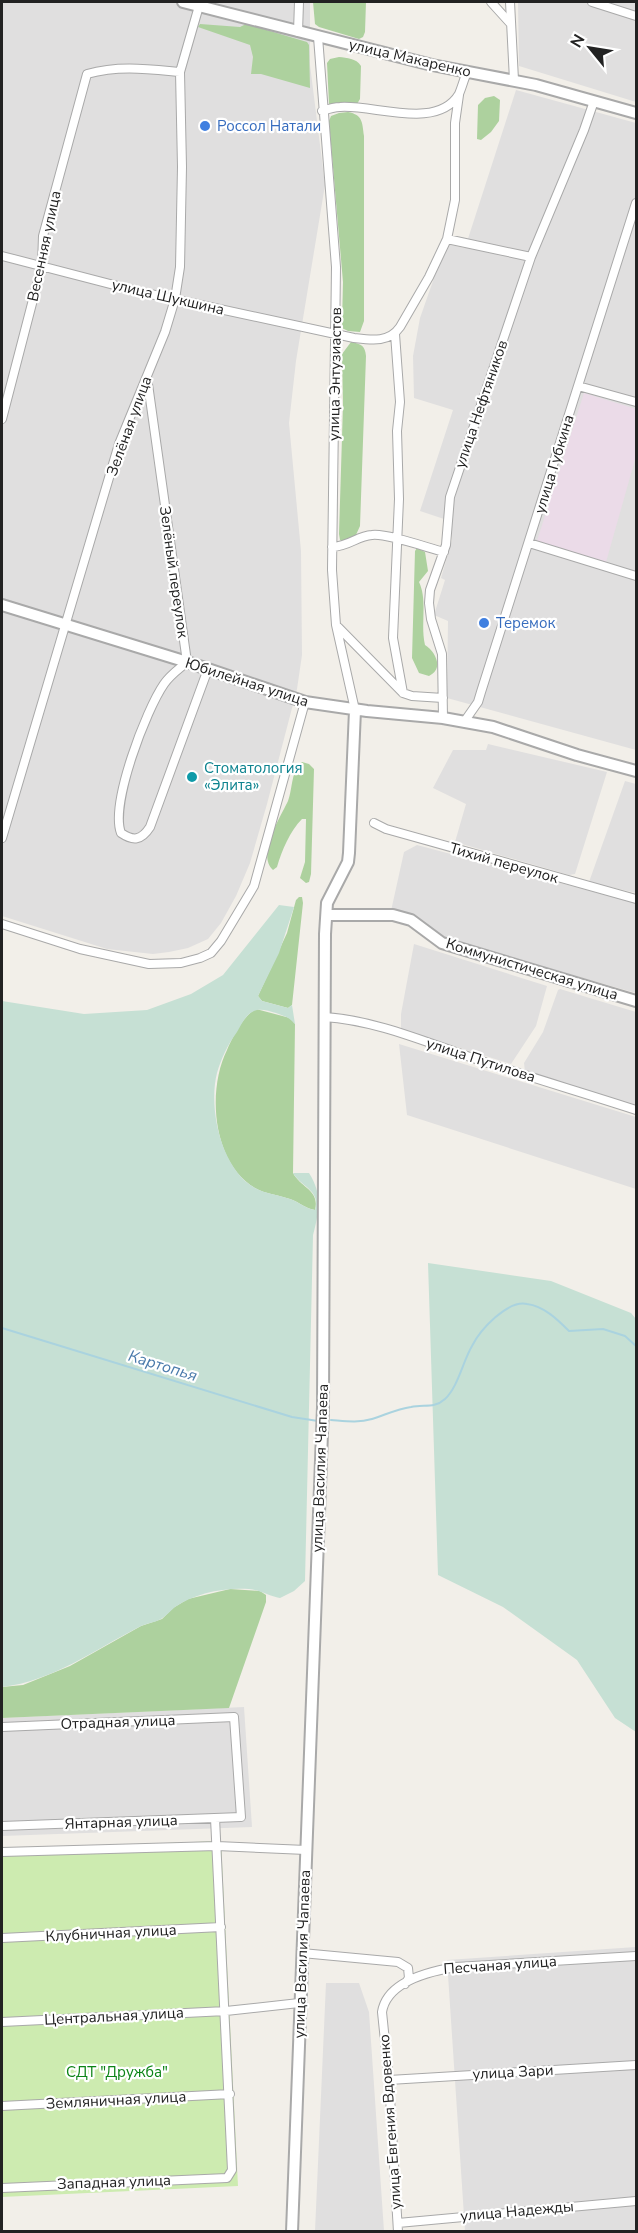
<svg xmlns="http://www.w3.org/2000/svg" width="638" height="2233" viewBox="0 0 638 2233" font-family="'Nunito Sans',sans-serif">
<rect width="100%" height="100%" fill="#f2efe9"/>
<path fill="#e0dfdf" d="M2 2H310V65L325 185 296 361 289 423 301 551 302 655 297 689 267 804 250 863 236 896 221 923 208 939 188 948 169 952 153 954 107 949 2 916Z
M518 2H636V102L519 66Z
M516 90 636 123V750L447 698 448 621 434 615 445 580 441 578 452 540 450 521 420 511 453 410 414 398 413 356 420 318 446 244 465 248Z
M488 744 607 772 575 874 569 875 455 842 466 804 433 788 453 750H486Z
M625 781 636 784V893L589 882Z
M417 845 636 903V993L451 941 391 911 404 852Z
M414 944 547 986 536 1026 511 1064 401 1029V1014Z
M560 989 636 1012V1106L525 1072 524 1063 543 1032 558 990Z
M399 1044 636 1117V1189L407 1115Z
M244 1707 252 1827 2 1836V1718Z
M636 1947V2231H465L447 1960Z
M326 1983H359L369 2012 384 2231H315Z"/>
<path fill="#ebdbe8" d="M584 393 636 409V456L606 562 537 541Z"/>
<path fill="#cdebb0" d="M221 1841 238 2186 2 2197V1849Z"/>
<path fill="#add19e" d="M313 2H366L365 32 363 37 359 39 319 27 315 24Z
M200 24 240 27 246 24 307 42 309 45 310 88 261 74H251L253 57 250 45 198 27Z
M339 57C347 58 356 58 361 66L360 99 357 104 332 106 329 104 327 63 330 59Z
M494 96 500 100 499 121 491 132 481 140 477 139 478 105 485 98Z
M348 112C363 115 362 122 364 136V321L360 332 348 331 342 328V323L343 282 329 121 331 116 339 113Z
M351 342C362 344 365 346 366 356L360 526 355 537 344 542 340 540 339 534 343 405 342 354Z
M417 548 425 552 428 571 419 582C428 601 420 624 425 645 436 652 444 669 429 676L419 673 412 658 415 551Z
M302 762 309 764 314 769 311 874 309 882 306 883 300 878 305 862 306 819H302C290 831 282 850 277 867L273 870C256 855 281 816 288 801 293 788 291 770 302 762Z
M299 897H302L303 903 292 1005 288 1008 262 1001 258 996 287 933 296 900Z
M256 1009 290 1018 295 1024 293 1173C301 1188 320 1190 315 1210 306 1209 299 1202 290 1199 279 1195 265 1194 255 1188 212 1163 207 1090 227 1050 233 1036 243 1016 256 1009Z
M230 1589 260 1591 266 1595V1602L229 1708 2 1718V1687L23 1685 70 1666 141 1626 162 1619 173 1608 188 1599Z"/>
<path fill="#c6e0d4" d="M279 905 294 907 279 953 258 996 262 1001 288 1008 292 1005 295 1024C289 1017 284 1016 276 1013 269 1011 260 1008 254 1011 246 1014 241 1025 237 1032 228 1044 221 1059 217 1073 208 1108 221 1169 255 1188 266 1194 279 1195 290 1199 299 1202 306 1209 315 1210 321 1190 301 1187 293 1173H309C323 1195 319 1212 313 1235L305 1581 294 1591 280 1598C269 1596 260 1590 249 1589 225 1587 195 1593 175 1607 170 1611 166 1616 161 1619 154 1623 146 1623 139 1627 94 1650 53 1681 2 1687V1001L84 1014 147 1010 191 994 223 975Z
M428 1263 551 1281 631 1313 636 1319V1732L615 1718 577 1660 503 1607 438 1575Z"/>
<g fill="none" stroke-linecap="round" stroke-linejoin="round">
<path stroke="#aad3df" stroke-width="2" d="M2 1328 292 1417 318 1421
M331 1420C345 1421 358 1423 372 1419 385 1415 397 1409 411 1407 424 1404 434 1409 445 1399 458 1387 463 1361 472 1346 480 1330 507 1300 527 1304 544 1306 558 1320 569 1331L603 1329 625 1336 636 1346"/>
<defs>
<path id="minor" d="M491 2 510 23
M510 2 514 80
M592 2 636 16
M298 32 299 2
M318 37 336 267 332 570 336 625 355 710
M322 111C328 109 334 107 340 107 373 104 437 131 459 94 462 87 464 79 467 72
M447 239 455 200V123L459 95
M2 256 141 292 354 338C371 340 389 343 400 327L429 277 447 239 531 257
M395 334 400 402 397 431 399 499 393 638 403 693
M147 377 187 662C179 669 170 675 164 684 146 710 110 804 121 833 133 841 141 841 150 827L208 669
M578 386 636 402
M2 419 42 265 43 236 87 74C119 65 148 69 180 72
M529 543 636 576
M332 547C350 546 357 536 372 535 387 533 428 548 444 552
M338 627 403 693 412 696 443 698
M443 718 442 654 431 619 429 603 430 590 446 545 450 497 531 257 584 130 594 101
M464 722 478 702 481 692 636 203
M374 823 386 829 636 899
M2 838 119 444 165 332 175 299 180 267 182 167 180 72 199 6
M2 924 80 949 149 964 181 963 200 958 211 953 221 941 254 886 305 702
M324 1017C374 1020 423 1041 470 1057 525 1076 581 1092 636 1110
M2 1727 234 1717 241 1817 2 1826
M2 1852 217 1846 306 1850
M2 1938 221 1927
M302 1953 398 1962 408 1968 409 1978 405 1984
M2 2022 226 2011 299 2003
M389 2080 636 2065
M2 2106 230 2094
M2 2188 227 2178 232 2170 215 1818
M398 2223 636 2201
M398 2232 389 2080 382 2012C387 1981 431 1971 456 1967L636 1956"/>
<path id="tertiary" d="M183 2 432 65 536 85 636 113
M2 605 187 662 305 702 367 711 443 718 493 727 577 755 636 771
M327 915H393L411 920 442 943 636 1001
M292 2232 323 1407 325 934 327 903 348 862 349 853 355 710"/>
</defs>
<use href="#minor" stroke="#a9a9a9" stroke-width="10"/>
<use href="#tertiary" stroke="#a9a9a9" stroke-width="14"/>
<use href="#minor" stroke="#fff" stroke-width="8"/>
<use href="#tertiary" stroke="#fff" stroke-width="10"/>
</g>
<g fill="#3f7fe0" stroke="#fff" stroke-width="2">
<circle cx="205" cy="126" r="6"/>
<circle cx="484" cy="623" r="6"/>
</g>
<circle fill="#0f9aa8" stroke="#fff" stroke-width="2" cx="192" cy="777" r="6"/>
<g text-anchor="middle" stroke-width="4.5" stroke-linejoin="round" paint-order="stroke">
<g font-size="15" fill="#222" stroke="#fff">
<text transform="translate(410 58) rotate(13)" y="5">улица Макаренко</text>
<text transform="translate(44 246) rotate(-78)" y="5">Весенняя улица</text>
<text transform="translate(168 297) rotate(13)" y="5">улица Шукшина</text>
<text transform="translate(335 374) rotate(-89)" y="5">улица Энтузиастов</text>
<text transform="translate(481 404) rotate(-71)" y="5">улица Нефтяников</text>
<text transform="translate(129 426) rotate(-70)" y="5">Зелёная улица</text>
<text transform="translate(554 464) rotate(-73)" y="5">улица Губкина</text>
<text transform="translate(174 572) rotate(82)" y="5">Зелёный переулок</text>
<text transform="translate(247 682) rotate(18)" y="5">Юбилейная улица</text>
<text transform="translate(504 863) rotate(16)" y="5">Тихий переулок</text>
<text transform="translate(532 969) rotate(17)" y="5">Коммунистическая улица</text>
<text transform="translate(481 1060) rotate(18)" y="5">улица Путилова</text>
<text transform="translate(320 1468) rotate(-88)" y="5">улица Василия Чапаева</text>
<text transform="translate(118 1722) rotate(-2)" y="5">Отрадная улица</text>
<text transform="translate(121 1822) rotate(-2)" y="5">Янтарная улица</text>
<text transform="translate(111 1933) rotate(-3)" y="5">Клубничная улица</text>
<text transform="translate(302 1954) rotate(-88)" y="5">улица Василия Чапаева</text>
<text transform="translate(500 1965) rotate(-4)" y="5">Песчаная улица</text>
<text transform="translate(114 2016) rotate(-3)" y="5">Центральная улица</text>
<text transform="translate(513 2072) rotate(-3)" y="5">улица Зари</text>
<text transform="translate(116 2100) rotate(-3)" y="5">Земляничная улица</text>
<text transform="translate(390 2122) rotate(-94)" y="5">улица Евгения Вдовенко</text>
<text transform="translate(114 2182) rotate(-2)" y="5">Западная улица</text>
<text transform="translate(517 2211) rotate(-5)" y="5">улица Надежды</text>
</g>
<g font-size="15" fill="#366cbe" stroke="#fff" text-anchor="start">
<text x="217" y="131">Россол Натали</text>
<text x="496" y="628">Теремок</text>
</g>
<g font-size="15" fill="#0d838f" stroke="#fff" text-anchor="start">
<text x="204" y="773">Стоматология<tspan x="204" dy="17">«Элита»</tspan></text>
</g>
<g font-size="15" fill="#0c8416" stroke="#fff">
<text x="117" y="2077">СДТ "Дружба"</text>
</g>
<g font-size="16" font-style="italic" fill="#4a7aab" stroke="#fff">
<text transform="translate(163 1365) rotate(17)" y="6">Картопья</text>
</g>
</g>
<rect width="638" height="2233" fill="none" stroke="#222222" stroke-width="6"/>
<g transform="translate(590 48) rotate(300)" stroke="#ffffff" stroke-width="4.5" paint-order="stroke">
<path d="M0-4.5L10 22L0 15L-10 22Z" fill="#222222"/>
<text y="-9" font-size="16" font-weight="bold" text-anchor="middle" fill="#222222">N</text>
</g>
</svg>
